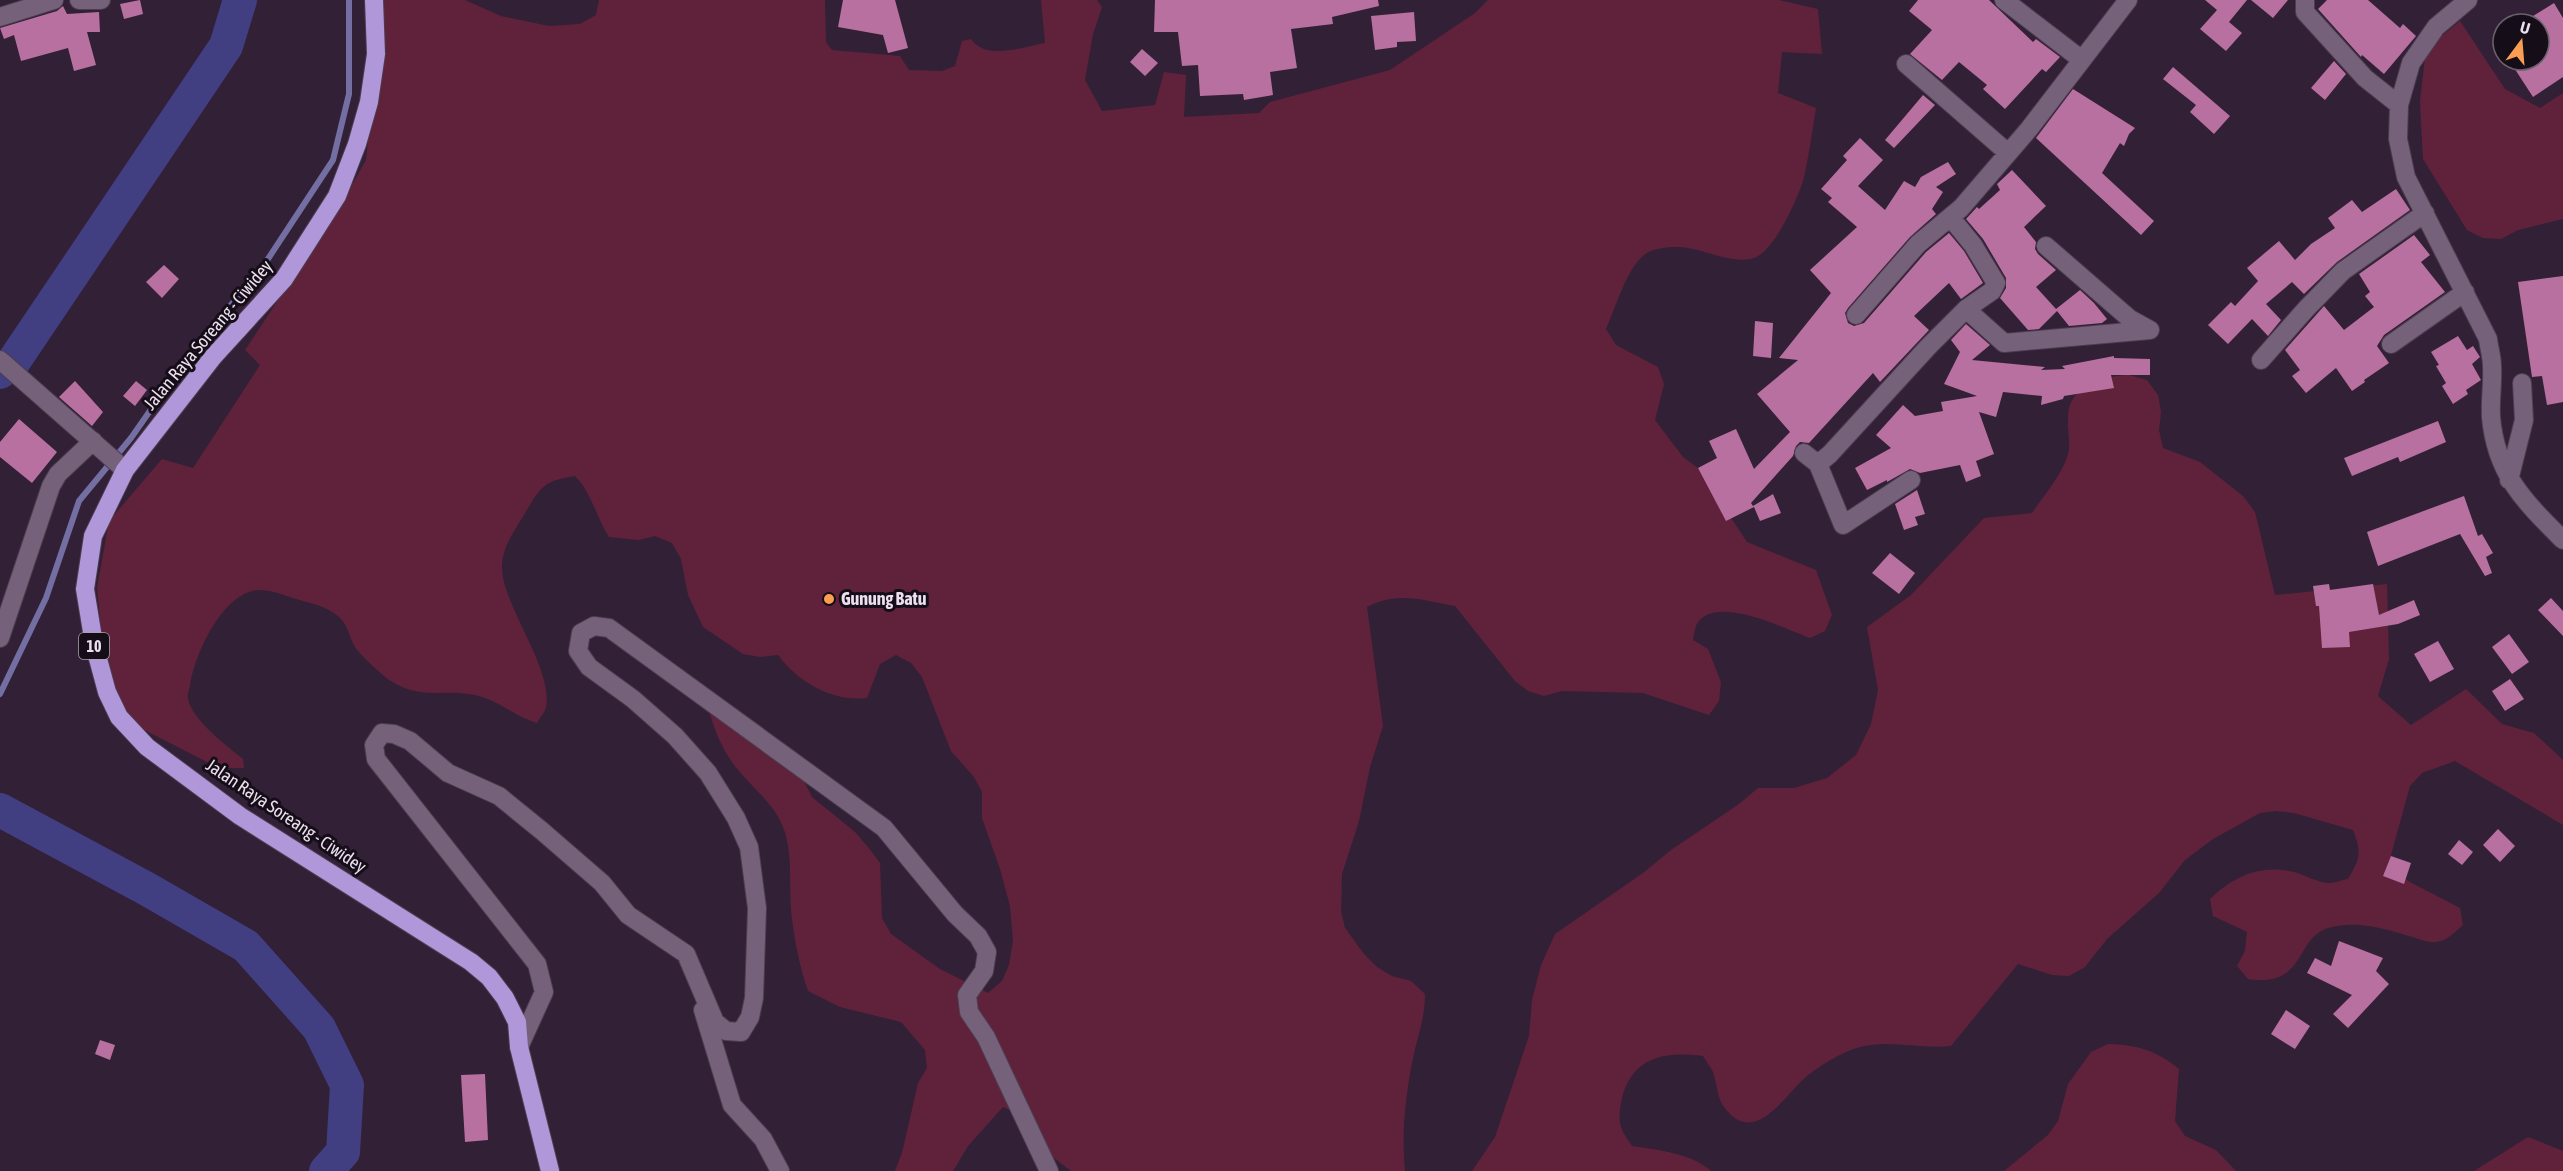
<svg xmlns="http://www.w3.org/2000/svg" width="2563" height="1171" viewBox="0 0 2563 1171" font-family="'Asap Condensed',sans-serif">
<rect width="100%" height="100%" fill="#322036"/>
<path fill="#60223a" d="M382 0H465L501 16 549 26 580 24 596 15 599 0H825L826 42 832 50 900 56 909 70 942 71 955 66 962 41 971 39C986 61 1022 47 1045 43L1041 0H1097L1102 7 1093 34 1085 80 1102 111 1155 105 1164 72 1186 75 1184 117 1259 113 1270 102 1390 70 1475 13 1488 0H1779L1818 9 1822 54 1782 52 1778 93 1816 108C1812 132 1809 157 1803 181 1797 200 1773 255 1751 259 1731 263 1708 251 1688 248 1676 246 1654 247 1644 255 1627 268 1615 309 1606 329L1616 345 1658 367 1664 384 1655 420 1683 457 1698 468 1747 542 1816 570 1832 615 1825 631 1810 638C1785 629 1719 595 1698 622 1695 626 1694 635 1693 640L1708 649 1721 682 1719 701 1709 715 1643 693 1562 691 1544 696 1528 691 1515 681 1455 606C1422 600 1397 591 1367 607L1383 726 1370 767 1359 821 1342 874 1341 911 1345 928 1364 954 1377 967 1392 976 1411 981 1425 994C1425 1014 1420 1030 1415 1049 1406 1089 1401 1131 1405 1171H1071L1054 1158 1037 1133 1010 1110 1003 1107 968 1146 953 1171H895L902 1153 918 1083 927 1068 925 1050 901 1022 840 1007 808 991C800 968 795 943 792 919 788 888 794 855 783 827 773 802 750 786 734 765 721 747 714 729 708 707L757 723 771 734 804 781 812 797 855 832 868 847 880 863 882 918 891 934 940 969 988 993 1002 981 1009 965 1013 941 1010 906 1000 869 982 818V792L974 777 951 751 922 677 911 663 896 655 880 664 867 698C833 702 799 683 778 655L760 657 743 654 703 627 688 595 681 559 672 543 655 536 639 540 609 537C596 517 592 493 575 476 542 481 540 488 524 515 514 531 501 549 502 569 504 608 553 668 546 707 545 712 540 718 537 723 514 716 498 700 475 695 445 688 422 701 391 681 383 676 360 655 355 647 349 637 348 624 338 616 326 606 310 603 296 599 283 595 266 587 252 591 220 599 194 656 190 686 189 689 187 696 188 699 193 721 226 745 243 759L244 768H226L209 763 119 717 107 692 97 588 109 521 162 459 193 468 260 365 245 350 339 208 366 160Z
M2460 21 2505 89 2540 108 2563 93V219L2518 230 2501 239 2483 238 2467 230 2423 159 2420 101 2426 49Z
M2129 375 2147 380 2158 395 2161 412 2159 430 2163 448 2200 462 2243 496 2255 512 2275 595 2387 584 2389 659 2378 696 2411 725 2466 689 2502 724 2534 733 2563 760V825L2455 761 2422 773 2410 786 2391 855 2394 869 2408 881 2460 908 2463 925C2454 933 2448 940 2436 942 2428 943 2417 938 2409 936 2382 928 2359 921 2332 927 2293 935 2309 988 2248 979L2237 966 2245 951 2247 932 2213 916 2210 899C2234 876 2261 864 2294 872 2305 875 2318 883 2330 883 2335 883 2342 880 2348 879 2360 859 2362 852 2353 830L2294 813 2276 811 2260 813 2213 839 2185 860 2159 893 2107 939 2085 967 2069 976 2052 975 2018 964 1951 1046C1913 1050 1880 1035 1842 1054 1831 1059 1817 1068 1807 1076 1785 1094 1755 1149 1724 1107 1717 1098 1717 1083 1713 1072 1710 1066 1706 1061 1703 1056 1665 1051 1632 1057 1622 1098 1617 1121 1619 1128 1632 1146 1658 1150 1691 1153 1711 1171H1472L1495 1137 1529 1036 1532 1000 1541 965 1555 934 1643 873 1671 850 1739 804 1758 788H1794L1827 778 1856 755 1871 724 1878 690 1867 627 1911 595 1984 518 2032 513C2044 495 2062 475 2068 454 2071 443 2067 429 2068 417 2068 386 2103 376 2129 375Z
M2108 1044C2137 1045 2156 1050 2179 1069L2175 1121 2185 1136 2216 1150 2236 1171H2004L2048 1135 2058 1121 2068 1084 2091 1052Z
M2528 1137 2563 1151V1171H2474Z"/>
<g fill="none" stroke-linecap="round" stroke-linejoin="round">
<path stroke="#746fa3" stroke-width="6" d="M0 694 46 598 79 501 131 438 187 358 264 265 333 160 349 94V0"/>
<path stroke="#413f82" stroke-width="34" d="M0 372 14 361 226 46 240 0
M0 810 147 889 246 946 319 1028 347 1085 343 1152 326 1171"/>
</g>
<path fill="#b770a0" d="M140 0 143 14 124 19 120 4Z
M843 0H895L908 48 888 53 883 35 838 27Z
M1155 0H1378L1379 6 1332 17 1333 24 1291 29 1297 68 1270 72 1273 95 1244 100 1243 94 1200 96 1198 65 1182 66 1178 32H1154Z
M1918 0H1989L2033 42 2036 39 2060 57 2046 72 2042 69 2005 109 1983 89 1987 85 1959 62 1942 80 1910 54 1932 30 1909 11Z
M2205 0H2247L2229 22 2242 33 2226 51 2200 29 2217 10Z
M2251 0H2288L2273 18Z
M2327 0H2368L2400 28 2403 24 2416 36 2384 74 2362 55 2361 57 2318 9Z
M2554 3 2563 18V77L2533 97 2509 60H2539V24H2520Z
M63 6 67 14 99 12 100 32H87L96 65 74 71 68 48 21 61 14 35 4 39 0 28 57 11Z
M1414 12 1416 41 1397 42V47L1375 50 1371 16Z
M1142 49 1158 63 1145 76 1130 62Z
M2334 61 2346 74 2325 100 2311 88Z
M2173 67 2230 116 2214 134 2190 112 2196 105 2163 79Z
M2073 89 2135 128 2129 134 2124 146 2120 143 2102 173 2154 221 2141 235 2036 138Z
M1923 95 1935 105 1894 148 1885 140Z
M1860 138 1883 160 1858 186 1885 210 1904 181 1915 187 1921 177 1948 162 1956 174 1936 187 1943 192 1932 209 1936 214 1910 237 1848 308 1845 313 1848 323 1854 326 1864 323 1926 252 1949 233 1964 251 1983 283 1961 299 1949 283 1914 316 1929 330 1880 382 1873 373 1809 443 1800 442 1796 446 1793 456 1751 503 1753 506 1773 494 1781 513 1760 521 1754 507 1726 521 1698 468 1717 458 1709 441 1736 429 1754 469 1790 432 1757 394 1798 360 1779 358 1831 293 1810 270 1857 227 1828 202 1832 198 1821 189 1847 160 1843 156Z
M2012 170 2046 206 2024 227 2036 242 2035 249 2038 254 2056 270 2036 287 2056 309 2080 290 2094 303 2107 319 2102 323 2069 326 2057 311 2039 329 2028 330 2000 298 2006 288V278L1983 239 1966 219 1977 207 1979 209 2000 190 1997 184Z
M2396 189 2410 210 2337 262 2304 294 2292 282 2266 304 2281 320 2268 336 2252 319 2228 344 2208 325 2231 302 2235 306 2258 281 2247 268 2279 241 2295 260 2311 244 2335 228 2328 218 2352 200 2362 212Z
M2414 235 2430 255 2421 262 2445 292 2384 335 2377 346 2389 363 2364 380 2365 382 2352 391 2336 368 2306 393 2292 376 2300 370 2285 350 2324 306 2344 330 2374 307 2365 296 2370 292 2359 274Z
M164 265 179 279 162 298 146 282Z
M2563 276V402L2547 405 2542 376 2532 377 2518 282Z
M1755 321 1773 323 1771 358 1753 356Z
M1966 324 1990 345 1972 360 2045 367 2041 370 2065 369 2062 366 2114 356V358L2150 359V375H2111L2114 388 2064 396 2063 399 2041 405 2042 396 2003 392 1996 417 1979 412 1994 454 1976 461 1981 476 1966 482 1960 465 1920 473 1910 469 1887 482V480L1867 490 1855 468 1891 448 1876 435 1903 405 1915 416 1943 411 1941 402 1977 396 1944 384 1960 352 1951 340Z
M2458 336 2467 350 2473 346 2480 357 2472 364 2481 380 2466 390 2468 394 2453 404 2442 386 2446 383 2436 366 2439 365 2431 352Z
M75 381 103 412 92 426 59 397Z
M136 381 147 390 135 406 123 396Z
M19 419 57 452 32 483 0 457V442Z
M2438 421 2446 442 2400 462 2398 457 2352 476 2344 458Z
M1917 490 1925 514 1915 517 1918 525 1904 530 1895 504Z
M2464 496 2478 536 2482 534 2493 553 2486 557 2492 573 2485 576 2460 534 2378 566 2367 532Z
M1890 553 1915 573 1899 594 1872 573Z
M2329 584 2330 590 2373 584 2379 615 2414 600 2420 615 2398 624 2349 632 2350 647 2322 648 2319 606H2316L2313 586Z
M2551 598 2563 611V636L2538 610Z
M2509 634 2529 662 2512 674 2492 647Z
M2438 641 2454 669 2430 682 2414 654Z
M2510 679 2524 699 2505 711 2492 691Z
M2498 829 2515 846 2500 862 2483 845Z
M2459 840 2473 852 2462 865 2448 854Z
M2391 856 2411 863 2404 884 2383 876Z
M2339 941 2383 958 2376 971 2389 984 2348 1028 2333 1014 2352 995 2307 973 2315 958 2331 966Z
M2286 1010 2310 1026 2295 1049 2271 1034Z
M100 1040 115 1045 110 1060 95 1054Z
M485 1074 488 1140 465 1142 461 1075Z"/>
<g fill="none" stroke-linecap="round" stroke-linejoin="round">
<defs>
<path id="minor" d="M79 0H101
M2004 0 2082 60
M2305 0V12L2365 78 2399 105
M2468 0 2436 27 2411 63 2399 105 2398 139 2406 177 2488 339C2489 348 2492 357 2492 366 2493 383 2490 400 2491 417 2496 474 2524 501 2563 540
M0 17 54 0
M1906 64 2008 153
M1966 309 2004 343 2150 330 2130 319 2046 246
M1856 315 1918 244 1961 208 2029 129 2128 0
M2391 344 2465 292
M0 360 125 470
M2261 360 2306 309 2343 271 2425 213
M1804 453 1818 464 1830 454 1928 347 1966 309 1992 291 1996 283 1973 245 1951 218
M1818 464 1843 525 1911 480
M2509 480 2524 420 2522 383
M0 638 51 486 58 474 93 441
M703 1010 732 1105 763 1139 780 1171
M519 1047 544 992 537 964 376 759 374 745 382 733 394 734 410 741 448 773 499 796 542 831 602 883 628 915 686 954 715 1022 726 1031 741 1032 750 1017 754 998 757 908 749 847 736 818 708 773 675 736 633 699 589 667 578 651 581 633 594 626 609 628 884 828 955 914 978 936 987 952 984 971 967 995 969 1012 986 1037 1049 1171"/>
<path id="highway" d="M374 0 376 54 369 102 357 144 337 196 284 279 213 357 125 470 93 536 85 589 94 644 107 692 119 717 147 747 240 816 471 962 489 977 505 998 517 1022 519 1047 550 1171"/>
</defs>
<use href="#minor" stroke="#4c3d4f" stroke-width="20"/>
<use href="#highway" stroke="#4c3d4f" stroke-width="20"/>
<use href="#minor" stroke="#76617b" stroke-width="18"/>
<use href="#highway" stroke="#b097d9" stroke-width="18"/>
</g>
<circle fill="#fc9e52" stroke="#150d17" stroke-width="2" cx="829" cy="599" r="6"/>
<g text-anchor="middle" stroke-width="6" stroke-linejoin="round" paint-order="stroke">
<rect fill="#150d17" stroke="#aca1ae" stroke-width="1.5" x="79" y="633" width="30" height="26" rx="4.5"/>
<g font-size="16" font-weight="bold" fill="#ece0ef">
<text x="94" y="652">10</text>
</g>
<g font-size="18" fill="#ece0ef" stroke="#150d17">
<text transform="translate(208 335) rotate(-50)" y="6">Jalan Raya Soreang - Ciwidey</text>
<text transform="translate(286 816) rotate(34)" y="6">Jalan Raya Soreang - Ciwidey</text>
</g>
<g font-size="18" font-weight="bold" fill="#ece0ef" stroke="#150d17" text-anchor="start">
<text x="841" y="605">Gunung Batu</text>
</g>
</g>
<g transform="translate(2521 42) rotate(16)"><circle r="28" fill="#150d17" stroke="#6b616d" stroke-width="1.5"/>
<path d="M0-4.5L10 22L0 15L-10 22Z" fill="#fc9e52"/>
<text y="-9" font-size="16" font-weight="bold" text-anchor="middle" fill="#ece0ef">U</text>
</g>
</svg>
